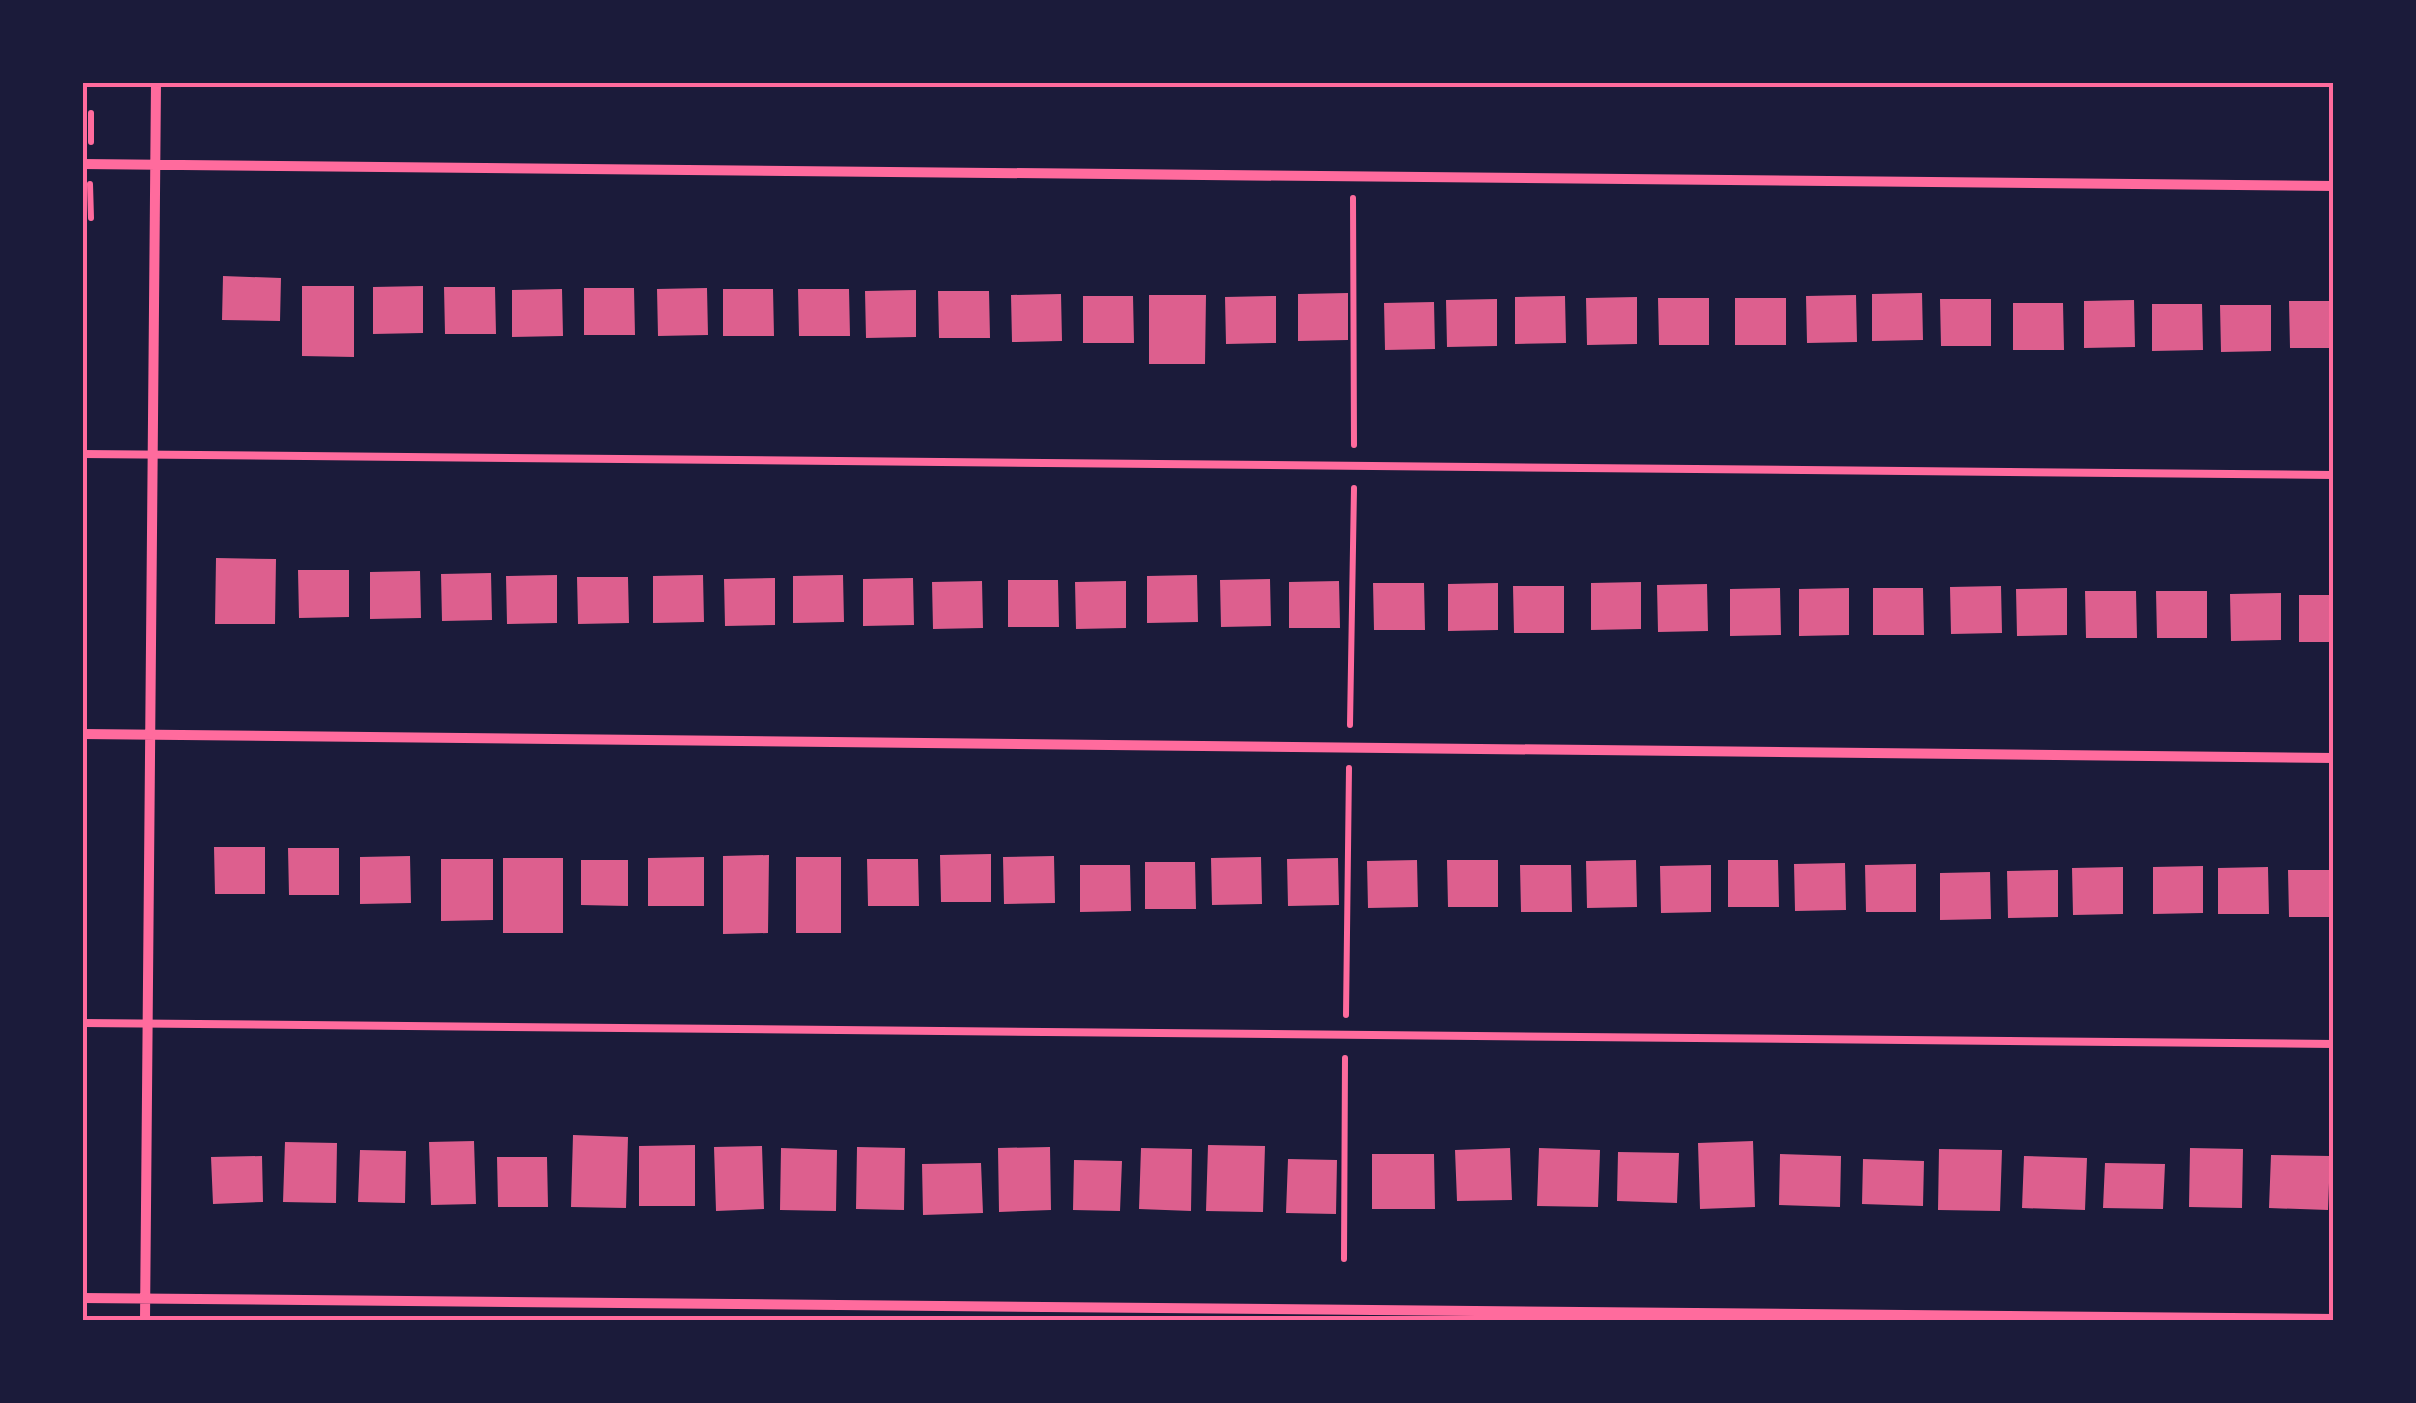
<svg xmlns="http://www.w3.org/2000/svg" width="2416" height="1403" viewBox="0 0 2416 1403" font-family="Cabin,sans-serif">
<rect width="100%" height="100%" fill="#1b1b3a"/>
<path fill="#dd5f8e" d="M223 276 281 278 280 321 222 320Z
M302 286H354V357L302 356Z
M423 286V333L373 334V287Z
M444 287H495L496 334H445Z
M584 288H634L635 335H584Z
M707 288 708 335 658 336 657 289Z
M562 289 563 336 512 337V290Z
M723 289H773L774 336H723Z
M798 289H849L850 336H799Z
M916 290V337L866 338 865 291Z
M938 291H989L990 338H939Z
M1348 293V340L1298 341V294Z
M1922 293 1923 340 1872 341V294Z
M1061 294 1062 341 1012 342 1011 295Z
M1149 295H1206L1205 364H1149Z
M1856 295 1857 342 1807 343 1806 296Z
M1083 296H1133L1134 343H1083Z
M1276 296V343L1226 344 1225 297Z
M1565 296 1566 343 1515 344V297Z
M1637 297V344L1587 345 1586 298Z
M1658 298H1709V345H1659Z
M1735 298H1786V345H1735Z
M1497 299V346L1447 347 1446 300Z
M1940 299H1991V346H1941Z
M2134 300 2135 347 2084 348V301Z
M2289 301H2334V348H2290Z
M1434 302 1435 349 1385 350 1384 303Z
M2013 303H2063L2064 350H2013Z
M2152 304H2202L2203 350 2152 351Z
M2220 305H2271V351L2221 352Z
M216 558 276 559 275 624H215Z
M298 570H349V617L299 618Z
M420 571 421 618 370 619V572Z
M491 573 492 620 442 621 441 574Z
M557 575V623L507 624 506 576Z
M703 575 704 622 653 623V576Z
M843 575 844 622 793 623V576Z
M1197 575 1198 622 1147 623V576Z
M577 577H628L629 623 578 624Z
M775 578V625L725 626 724 579Z
M913 578 914 625 863 626V579Z
M1270 579 1271 626 1221 627 1220 580Z
M1008 580H1058L1059 627H1008Z
M982 581 983 628 933 629 932 582Z
M1126 581V628L1076 629 1075 582Z
M1339 581 1340 628H1289V582Z
M1641 582V629L1591 630V583Z
M1373 583H1424L1425 630H1374Z
M1498 583V630L1448 631V584Z
M1707 584 1708 631 1658 632 1657 585Z
M1513 586H1564V633H1514Z
M2001 586 2002 633 1951 634 1950 587Z
M1780 588 1781 635 1730 636V589Z
M1849 588V635L1799 636V589Z
M1873 588H1923L1924 635H1873Z
M2067 588V635L2017 636 2016 589Z
M2085 591H2136L2137 638H2086Z
M2156 591H2207V638H2157Z
M2281 593V640L2231 641 2230 594Z
M2299 595H2334V642H2299Z
M214 847H265V894H215Z
M288 848H339V895H289Z
M991 854V902H941L940 855Z
M769 855 768 933 723 934V856Z
M410 856 411 903 360 904V857Z
M1054 856 1055 903 1004 904 1003 857Z
M704 857V906H648V858Z
M796 857H841V933H796Z
M1261 857 1262 904 1212 905 1211 858Z
M503 858H563V933H503Z
M1338 858 1339 905 1288 906 1287 859Z
M441 859H493V920L441 921Z
M867 859H918L919 906H868Z
M581 860H628V906L581 905Z
M1417 860 1418 907 1368 908 1367 861Z
M1447 860H1498V907H1448Z
M1636 860 1637 907 1587 908 1586 861Z
M1728 860H1778L1779 907H1728Z
M1145 862H1195L1196 909H1145Z
M1845 863 1846 910 1795 911 1794 864Z
M1916 864V912H1866L1865 865Z
M1080 865H1130L1131 911 1080 912Z
M1520 865H1571L1572 912H1521Z
M1711 865V912L1661 913 1660 866Z
M2203 866V913L2153 914V867Z
M2123 867V914L2073 915 2072 868Z
M2268 867 2269 914H2218V868Z
M2058 870V917L2008 918 2007 871Z
M2288 870H2334V917H2289Z
M1990 872 1991 919 1940 920V873Z
M573 1135 628 1137 626 1208 571 1207Z
M474 1141 476 1204 431 1205 429 1142Z
M1753 1141 1755 1207 1700 1209 1698 1143Z
M285 1142 337 1143 336 1203 283 1202Z
M695 1145V1206H639V1146Z
M1208 1145 1265 1146 1263 1212 1206 1211Z
M762 1146 764 1209 716 1211 714 1147Z
M857 1147 905 1148 904 1210 856 1209Z
M1050 1147 1051 1210 999 1212 998 1148Z
M781 1148 837 1150 836 1211 780 1210Z
M1141 1148 1192 1149 1191 1211 1139 1209Z
M1510 1148 1512 1200 1457 1201 1455 1150Z
M1539 1148 1600 1150 1598 1207 1537 1206Z
M2190 1148 2243 1149 2242 1208 2189 1207Z
M1939 1149 2002 1150 2000 1211 1938 1210Z
M360 1150 406 1151 405 1203 358 1202Z
M1618 1152 1679 1153 1677 1203 1617 1201Z
M1372 1154H1434L1435 1209H1372Z
M1780 1154 1841 1156 1840 1207 1779 1205Z
M2271 1155 2330 1156 2328 1210 2269 1208Z
M262 1156 263 1202 213 1204 211 1157Z
M2024 1156 2087 1158 2085 1210 2022 1208Z
M497 1157H547L548 1207H498Z
M1288 1159 1337 1160 1336 1214 1286 1213Z
M1863 1159 1924 1161 1923 1206 1862 1204Z
M1074 1160 1122 1161 1120 1211 1073 1210Z
M981 1163 983 1213 923 1215 922 1164Z
M2105 1163 2165 1164 2163 1209 2103 1208Z"/>
<g fill="none" stroke-linecap="round" stroke-linejoin="round">
<path stroke="#ff6b9d" stroke-width="6" d="M91 142V113
M90 184 91 218
M1353 198 1354 445
M1350 725 1354 488
M1346 1015 1349 768
M1344 1259 1345 1058"/>
<path stroke="#ff6b9d" stroke-width="8" d="M82 454 2334 475
M82 1023 2334 1044"/>
<path stroke="#ff6b9d" stroke-width="10" d="M82 164 2334 186
M82 734 2334 758
M82 1298 2334 1319
M145 1320 156 82"/>
</g>
<rect width="2416" height="1403" fill="none" stroke="#1b1b3a" stroke-width="170"/>
<rect x="85" y="85" width="2246" height="1233" fill="none" stroke="#ff6b9d" stroke-width="4"/>
</svg>
